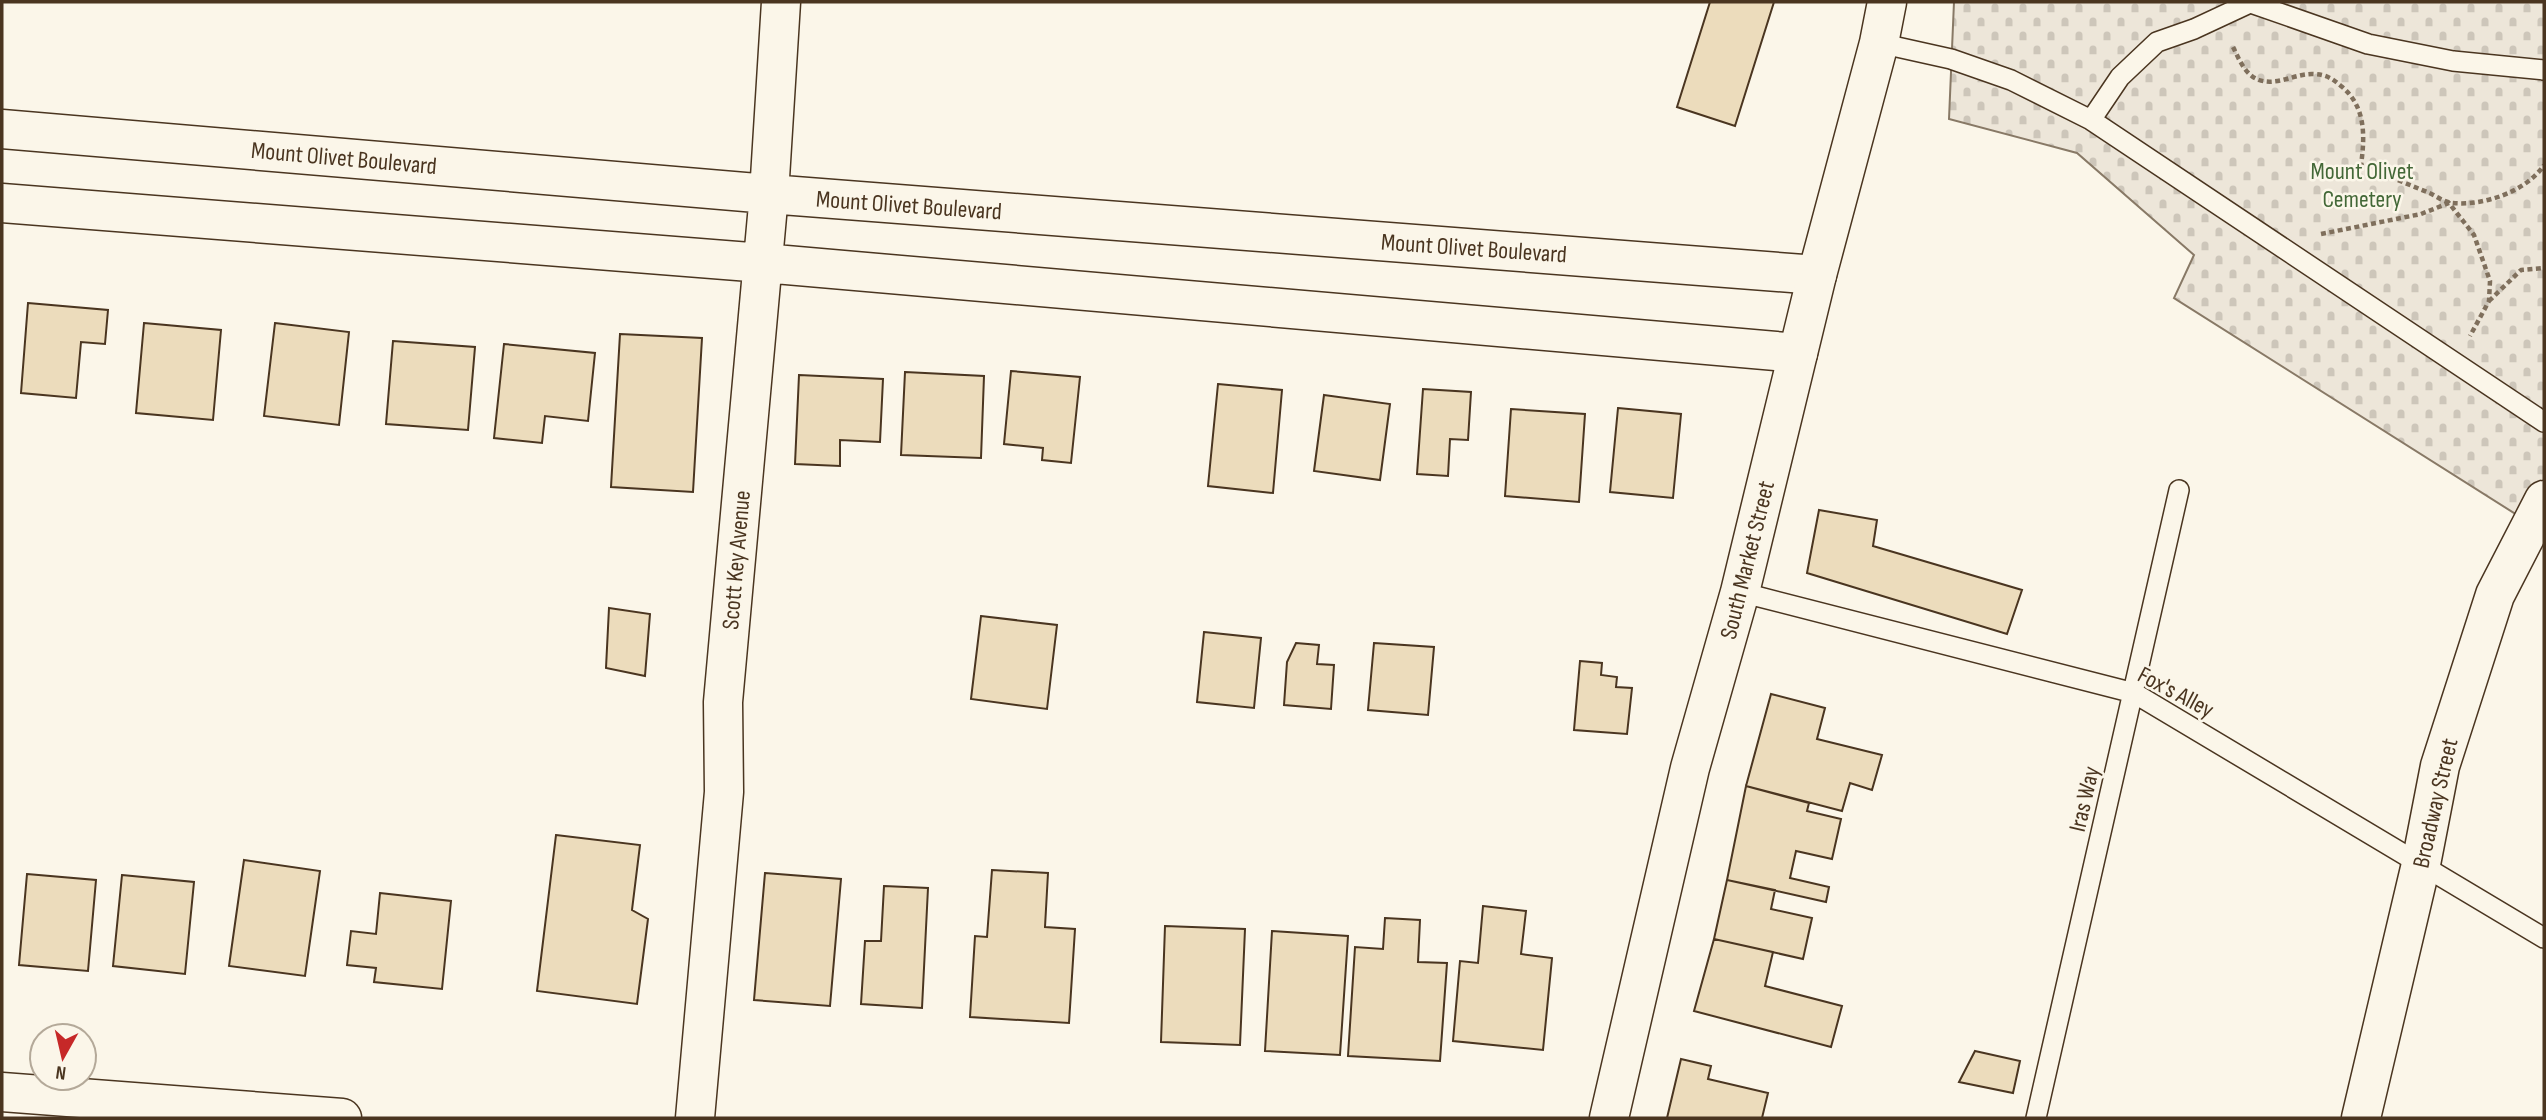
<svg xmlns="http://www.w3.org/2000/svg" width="2546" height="1120" viewBox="0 0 2546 1120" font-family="'Sofia Sans Condensed',sans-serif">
<defs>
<pattern id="cemetery-stones" width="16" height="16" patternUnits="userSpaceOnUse" patternTransform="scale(1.75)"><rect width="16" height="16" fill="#ede6d9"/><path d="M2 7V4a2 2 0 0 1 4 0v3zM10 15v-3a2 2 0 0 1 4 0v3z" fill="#cdc6ba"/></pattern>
</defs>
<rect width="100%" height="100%" fill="#fbf6e9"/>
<path fill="url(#cemetery-stones)" stroke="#887966" stroke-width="2" d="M1954 2H2544V532L2174 298 2194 255 2077 153 1949 119Z"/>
<path fill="#ecdcbc" stroke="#4a3520" stroke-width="2" d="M1710 2H1774L1735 126 1677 107Z
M28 303 108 310 105 344 81 342 76 398 21 393Z
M144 323 221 330 213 420 136 413Z
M275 323 349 332 339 425 264 416Z
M620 334 702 338 693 492 611 487Z
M393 341 475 347 468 430 386 424Z
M504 344 595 353 588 421 545 416 542 443 494 438Z
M1011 371 1080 377 1071 463 1042 460 1043 448 1004 444Z
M905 372 984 376 981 458 901 455Z
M799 375 883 379 880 442 840 440V466L795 464Z
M1218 384 1282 390 1273 493 1208 486Z
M1423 389 1471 392 1468 440 1450 439 1448 476 1417 474Z
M1324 395 1390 404 1380 480 1314 471Z
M1618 408 1681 414 1673 498 1610 492Z
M1511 409 1585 414 1579 502 1505 496Z
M1819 510 1877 520 1873 546 2022 590 2007 634 1807 573Z
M609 608 650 614 645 676 606 668Z
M981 616 1057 625 1047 709 971 699Z
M1204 632 1261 638 1254 708 1197 702Z
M1296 643 1319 645 1317 664 1334 665 1331 709 1284 705 1287 662Z
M1374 643 1434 647 1428 715 1368 710Z
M1580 661 1602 663 1601 675 1617 677 1616 687 1632 688 1627 734 1574 730Z
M1771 694 1825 708 1817 739 1882 755 1872 790 1850 783 1842 811 1746 786Z
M1746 786 1809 803 1807 811 1841 819 1832 859 1796 851 1790 878 1829 887 1826 902 1727 880Z
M556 835 640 845 632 910 648 919 637 1004 537 991Z
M244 860 320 871 305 976 229 966Z
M992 870 1048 873 1045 927 1075 929 1069 1023 970 1017 975 936 987 937Z
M765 873 841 879 830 1006 754 1000Z
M27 874 96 880 88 971 19 965Z
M122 875 194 882 185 974 113 966Z
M1727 880 1775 890 1771 909 1812 918 1803 959 1714 939Z
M884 886 928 888 922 1008 861 1004 865 941H881Z
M380 893 451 901 442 989 374 982 376 968 347 965 351 931 376 934Z
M1483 906 1526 911 1521 954 1552 958 1543 1050 1453 1041 1460 961 1478 963Z
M1385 918 1420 920 1418 962 1447 963 1440 1061 1348 1056 1355 947 1383 949Z
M1165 926 1245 929 1240 1045 1161 1042Z
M1272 931 1348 936 1340 1055 1265 1051Z
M1714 939 1773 952 1765 986 1842 1006 1831 1047 1694 1011Z
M1975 1051 2020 1061 2013 1093 1959 1082Z
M1681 1059 1711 1066 1708 1079 1768 1093 1762 1118H1667Z"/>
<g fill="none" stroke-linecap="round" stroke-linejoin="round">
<defs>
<path id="lane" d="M2251 3 2368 44 2453 61 2544 70
M1879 43 1951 59 2011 80 2091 120 2544 422
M2091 120 2120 77 2157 42 2194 29 2252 2
M1740 592 2134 693 2544 938
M2036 1118 2179 490"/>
<path id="street" d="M2 129 769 194 1817 275
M2 203 763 263 1798 353
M695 1118 724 792 723 702 769 194 781 2
M2361 1118 2421 864 2440 766 2495 595 2544 500"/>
<path id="secondary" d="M2 1092 342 1118
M1609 1118 1690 768 1740 592 1817 275 1879 43 1887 2"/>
</defs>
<use href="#lane" stroke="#4a3520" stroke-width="22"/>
<use href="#street" stroke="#4a3520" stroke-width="41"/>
<use href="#secondary" stroke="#4a3520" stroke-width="41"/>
<path stroke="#7f6f5c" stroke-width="4.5" stroke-dasharray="5 3.5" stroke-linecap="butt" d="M2233 47C2239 59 2245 75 2259 80 2277 86 2294 74 2312 74 2325 74 2332 78 2341 86 2366 106 2365 136 2361 165 2383 174 2405 183 2427 192 2435 195 2443 202 2452 203 2483 206 2526 192 2544 165
M2321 234 2421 214 2449 203 2474 235 2490 281 2489 301 2470 336
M2489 301 2521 270 2544 268"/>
<use href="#lane" stroke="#fbf6e9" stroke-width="19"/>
<use href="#street" stroke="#fbf6e9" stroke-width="38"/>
<use href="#secondary" stroke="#fbf6e9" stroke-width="38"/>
</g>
<g text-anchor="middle" stroke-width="5" stroke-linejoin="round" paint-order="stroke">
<g font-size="24" fill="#4a3520" stroke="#fbf6e9">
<text transform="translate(344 158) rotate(5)" y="8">Mount Olivet Boulevard</text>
<text transform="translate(909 205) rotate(4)" y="8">Mount Olivet Boulevard</text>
<text transform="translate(1474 248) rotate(4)" y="8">Mount Olivet Boulevard</text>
<text transform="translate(736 560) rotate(-85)" y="8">Scott Key Avenue</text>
<text transform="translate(1747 560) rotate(-76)" y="8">South Market Street</text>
<text transform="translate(2176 692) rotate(28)" y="8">Fox's Alley</text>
<text transform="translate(2084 799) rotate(-77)" y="8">Iras Way</text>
<text transform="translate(2435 803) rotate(-77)" y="8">Broadway Street</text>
</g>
<g font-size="24" fill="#436837" stroke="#fbf6e9">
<text x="2362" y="179">Mount Olivet<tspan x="2362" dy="28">Cemetery</tspan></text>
</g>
</g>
<rect width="2546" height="1120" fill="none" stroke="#4a3520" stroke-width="7"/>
<g transform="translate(63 1057) rotate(188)"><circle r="33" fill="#fbf6e9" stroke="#b4a999" stroke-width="2"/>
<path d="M0-5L12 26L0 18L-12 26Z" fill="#c62828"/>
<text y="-10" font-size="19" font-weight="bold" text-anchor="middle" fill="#4a3520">N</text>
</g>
</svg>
